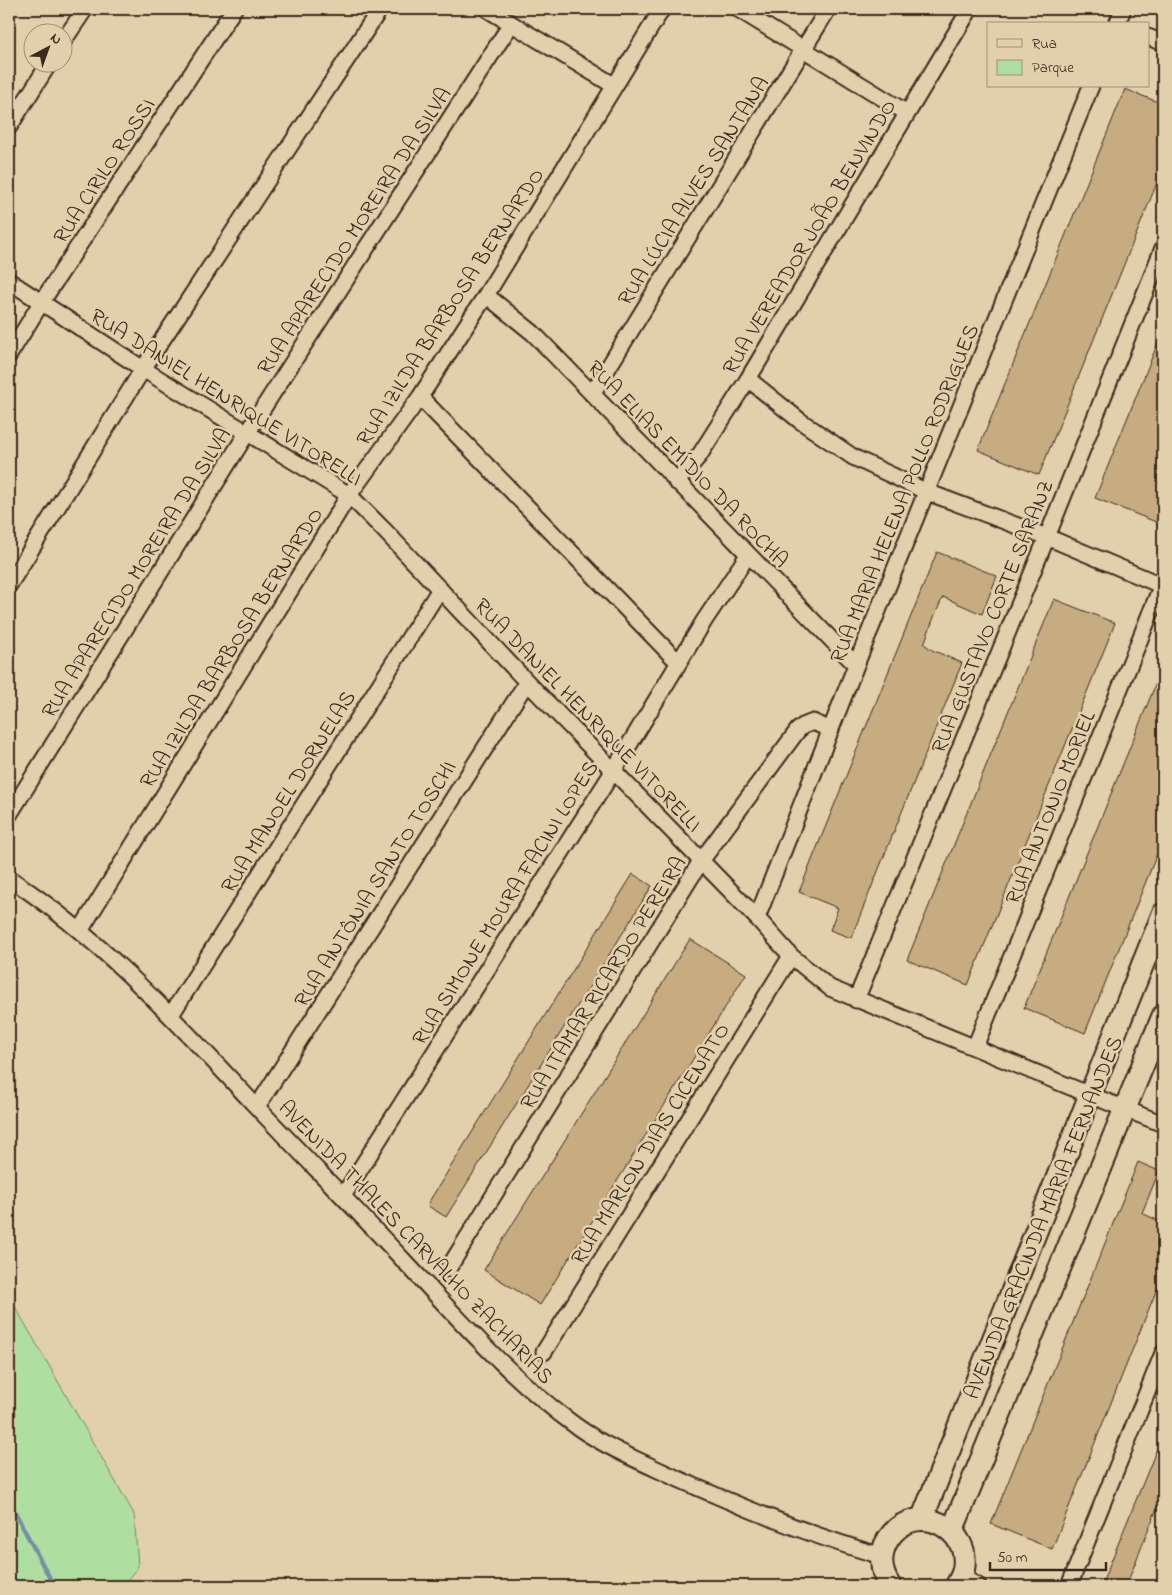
<svg xmlns="http://www.w3.org/2000/svg" width="1172" height="1595" viewBox="0 0 1172 1595" font-family="'Indie Flower',sans-serif">
<rect width="100%" height="100%" fill="#e2d0ad"/>
<filter id="ink" filterUnits="userSpaceOnUse"><feTurbulence type="fractalNoise" baseFrequency=".02" numOctaves="2"/><feDisplacementMap in="SourceGraphic" scale="10" xChannelSelector="R" yChannelSelector="G"/><feConvolveMatrix kernelMatrix="1 2 1 2 8 2 1 2 1" color-interpolation-filters="sRGB"/></filter>
<g filter="url(#ink)">
<path fill="#afdfa0" stroke="#75845f" d="M9 1296 134 1514 138 1566 123 1586H9Z"/>
<g fill="none" stroke-linecap="round" stroke-linejoin="round">
<path stroke="#758fa3" stroke-width="4.5" d="M9 1501 54 1586"/>
</g>
<path fill="#c8ac81" stroke="#3b2a1e" d="M1125 89 1163 104V168L1039 475 978 450Z
M1163 330V504L1156 522 1095 498Z
M937 552 997 576 982 614 943 597 934 617 924 644 932 650 962 663 851 938 830 930 838 908 799 892Z
M1054 599 1115 623 968 985 907 960Z
M1163 666V839L1085 1033 1024 1008Z
M633 874 652 886 446 1217 428 1206 430 1200Z
M690 939 746 974 540 1305 484 1270Z
M1138 1162 1159 1171 1142 1213 1163 1223V1274L1052 1549 991 1524Z
M1163 1434V1493L1136 1561 1126 1586H1101Z"/>
<g fill="none" stroke-linecap="round" stroke-linejoin="round">
<defs>
<path id="street" d="M487 9 615 86
M738 9 907 113
M1117 24 1123 9
M1148 37 1163 43
M62 43 85 9
M9 127 50 62
M9 281 143 369 349 495 383 529 527 682 757 918 791 956 830 988 1090 1095 1163 1124
M486 295 533 333 856 665
M9 355 41 303 234 9
M748 379 799 420 853 457 927 492 1047 537 1163 586
M592 394 828 9
M420 397 678 662
M676 482 699 456 748 379 970 9
M9 585 143 369 380 9
M9 815 247 433 511 24
M9 878C102 939 177 1022 253 1103 303 1156 355 1208 405 1262 459 1319 512 1380 576 1426 607 1448 642 1462 676 1478 743 1508 811 1536 882 1556
M757 918 856 665 1091 86
M80 931 349 495 420 397 486 295 662 9
M856 1000 1047 537 1163 248
M171 1015 440 589
M975 1047 1163 582
M257 1107 527 682
M343 1196 614 770 704 621 748 555
M448 1269 701 861 798 730 803 726 813 722 831 730
M544 1352 791 956
M962 1577 978 1586
M1069 1586 1163 1353"/>
<path id="secondary" d="M922 1519 1090 1095 1163 914
M952 1531 1163 1016
M890 1586C864 1549 905 1502 944 1526 953 1532 960 1540 963 1550 966 1564 964 1574 956 1586"/>
</defs>
<use href="#street" stroke="#3b2a1e" stroke-width="19"/>
<use href="#secondary" stroke="#3b2a1e" stroke-width="25"/>
<use href="#street" stroke="#e2d0ad" stroke-width="15"/>
<use href="#secondary" stroke="#e2d0ad" stroke-width="21"/>
</g>
</g>
<g text-anchor="middle" stroke-width="5" stroke-linejoin="round" paint-order="stroke">
<g font-size="22" fill="#3b2a1e" stroke="#e2d0ad">
<text transform="translate(103 170) rotate(-57)" y="8">RUA CIRILO ROSSI</text>
<text transform="translate(692 190) rotate(-58)" y="8">RUA LÚCIA ALVES SANTANA</text>
<text transform="translate(353 230) rotate(-57)" y="8">RUA APARECIDO MOREIRA DA SILVA</text>
<text transform="translate(808 236) rotate(-59)" y="8">RUA VEREADOR JOÃO BENVINDO</text>
<text transform="translate(449 306) rotate(-57)" y="8">RUA IZILDA BARBOSA BERNARDO</text>
<text transform="translate(227 396) rotate(32)" y="8">RUA DANIEL HENRIQUE VITORELLI</text>
<text transform="translate(689 463) rotate(46)" y="8">RUA ELIAS EMÍDIO DA ROCHA</text>
<text transform="translate(903 493) rotate(-68)" y="8">RUA MARIA HELENA POLLO RODRIGUES</text>
<text transform="translate(135 572) rotate(-58)" y="8">RUA APARECIDO MOREIRA DA SILVA</text>
<text transform="translate(991 616) rotate(-68)" y="8">RUA GUSTAVO CORTE SARANZ</text>
<text transform="translate(230 647) rotate(-58)" y="8">RUA IZILDA BARBOSA BERNARDO</text>
<text transform="translate(589 714) rotate(46)" y="8">RUA DANIEL HENRIQUE VITORELLI</text>
<text transform="translate(287 791) rotate(-58)" y="8">RUA MANOEL DORNELAS</text>
<text transform="translate(1049 807) rotate(-68)" y="8">RUA ANTONIO MORIEL</text>
<text transform="translate(374 883) rotate(-58)" y="8">RUA ANTÔNIA SANTO TOSCHI</text>
<text transform="translate(504 902) rotate(-58)" y="8">RUA SIMONE MOURA FACINI LOPES</text>
<text transform="translate(602 982) rotate(-58)" y="8">RUA ITAMAR RICARDO PEREIRA</text>
<text transform="translate(649 1143) rotate(-58)" y="8">RUA MARLON DIAS CICENATO</text>
<text transform="translate(1042 1217) rotate(-68)" y="8">AVENIDA GRACINDA MARIA FERNANDES</text>
<text transform="translate(417 1241) rotate(46)" y="8">AVENIDA THALES CARVALHO ZACHARIAS</text>
</g>
</g>
<rect width="1172" height="1595" fill="none" stroke="#e2d0ad" stroke-width="30"/>
<rect x="15" y="15" width="1142" height="1565" fill="none" stroke="#3b2a1e" stroke-width="2" filter="url(#ink)"/>
<rect x="987" y="22" width="162" height="65" fill="#e2d0ad" stroke="#9f8e74"/>
<rect x="997" y="39" width="25" height="8" fill="#e2d0ad" stroke="#9f8e74"/>
<text x="1032" y="48" font-size="15" fill="#3b2a1e">Rua</text>
<rect x="997" y="60" width="25" height="15" fill="#afdfa0" stroke="#9f8e74"/>
<text x="1032" y="72" font-size="15" fill="#3b2a1e">Parque</text>
<g transform="translate(48 48) rotate(41)"><circle r="24" fill="#e2d0ad" stroke="#9f8e74"/>
<path d="M0-4L9 19L0 12L-9 19Z" fill="#3b2a1e"/>
<text y="-8" font-size="14" font-weight="bold" text-anchor="middle" fill="#3b2a1e">N</text>
</g>
<path d="M990 1562v8h116v-8" fill="none" stroke="#3b2a1e" stroke-width="2.5"/>
<text x="997" y="1562" font-size="15" fill="#3b2a1e" stroke="#e2d0ad" stroke-width="4" paint-order="stroke">50 m</text>
</svg>
